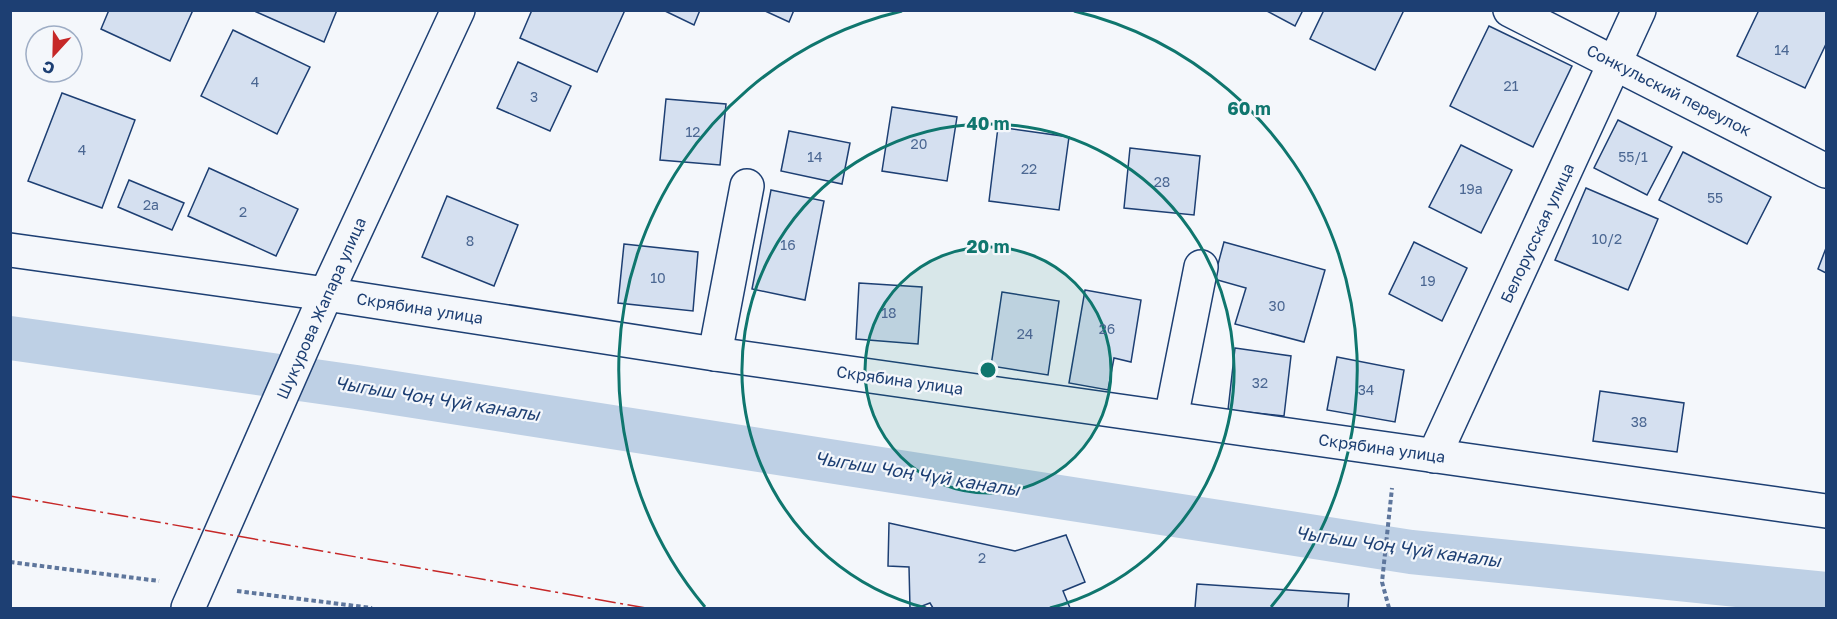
<svg xmlns="http://www.w3.org/2000/svg" width="1837" height="619" font-family="'Golos Text',sans-serif">
<style>
.lines{fill:none;stroke-linecap:round;stroke-linejoin:round}
.canal{stroke:#bed0e5;stroke-width:44}
.building{fill:#d5e0f0;stroke:#1d3f73;stroke-width:1.5}
.minor-casing{stroke:#1d3f73;stroke-width:36}
.path{stroke:#5e769c;stroke-width:4;stroke-dasharray:4.5 3;stroke-linecap:butt}
.minor{stroke:#f4f7fb;stroke-width:33}
.power{stroke:#c62828;stroke-width:1.5;stroke-dasharray:21 4.5 3 4.5;stroke-linecap:butt}
.ring{fill:none;stroke:#0f766e;stroke-width:3}
.labels{text-anchor:middle;stroke-width:4.5;stroke-linejoin:round;paint-order:stroke}
.number-label{font-size:14px;fill:#4b6792}
.street-label{font-size:16px;fill:#1d3f73;stroke:#f4f7fb}
.water-label{font-size:18px;font-style:italic;fill:#1d3f73;stroke:#f4f7fb}
.centre{fill:#0f766e;stroke:#f4f7fb;stroke-width:3}
.ring-label{font-size:18px;text-anchor:middle;font-weight:bold;fill:#0f766e;stroke:#f4f7fb;stroke-width:4.5;stroke-linejoin:round;paint-order:stroke}
</style>
<rect width="100%" height="100%" fill="#f4f7fb"/>
<g class="lines">
<polyline class="canal" points="10,338 356,387 1411,552 1826,594"/>
</g>
<g class="building">
<polygon points="109,10 193,10 170,61 101,29"/>
<polygon points="252,10 337,10 324,42"/>
<polygon points="532,10 625,10 597,72 520,38"/>
<polygon points="663,10 700,10 694,25"/>
<polygon points="763,10 794,10 789,22"/>
<polygon points="1265,10 1303,10 1295,26"/>
<polygon points="1324,10 1404,10 1375,70 1310,39"/>
<polygon points="1759,10 1826,10 1826,44 1805,88 1737,56"/>
<polygon points="1489,26 1572,66 1533,147 1450,106"/>
<polygon points="233,30 310,67 277,134 201,96"/>
<polygon points="518,62 571,86 550,131 497,108"/>
<polygon points="62,93 135,120 102,208 28,181"/>
<polygon points="666,99 726,104 720,165 660,160"/>
<polygon points="892,107 957,117 947,181 882,171"/>
<polygon points="1618,120 1672,147 1647,195 1594,168"/>
<polygon points="998,127 1069,137 1059,210 989,201"/>
<polygon points="789,131 850,143 842,184 781,171"/>
<polygon points="1461,145 1512,170 1481,233 1429,207"/>
<polygon points="1130,148 1200,156 1194,215 1124,208"/>
<polygon points="1683,152 1771,197 1747,244 1659,200"/>
<polygon points="209,168 298,209 276,256 188,216"/>
<polygon points="129,180 184,203 172,230 118,207"/>
<polygon points="1586,188 1658,219 1628,290 1555,260"/>
<polygon points="771,190 824,201 805,300 752,289"/>
<polygon points="447,196 518,225 494,286 422,257"/>
<polygon points="1224,242 1325,270 1304,342 1235,324 1246,288 1214,279"/>
<polygon points="1414,242 1467,268 1442,321 1389,294"/>
<polygon points="624,244 698,252 693,311 618,303"/>
<polygon points="1826,248 1826,273 1818,269"/>
<polygon points="859,283 922,287 918,344 856,339"/>
<polygon points="1085,290 1141,300 1131,362 1114,358 1108,390 1069,383"/>
<polygon points="1002,292 1059,301 1048,375 991,366"/>
<polygon points="1235,348 1291,356 1284,416 1228,410"/>
<polygon points="1337,357 1404,370 1395,422 1327,410"/>
<polygon points="1600,391 1684,403 1677,452 1593,441"/>
<polygon points="889,523 1015,551 1066,535 1085,582 1063,591 1070,608 933,608 930,603 917,608 910,608 909,567 888,566"/>
<polygon points="1197,584 1349,594 1348,608 1195,608"/>
</g>
<g class="lines">
<defs>
<g id="minor">
<polyline points="1510,10 1826,171"/>
<polyline points="10,250 326,294 715,354 1826,511"/>
<polyline points="715,354 747,186"/>
<polyline points="1171,418 1201,267"/>
<polyline points="1434,456 1639,10"/>
<polyline points="188,608 326,294 458,10"/>
</g>
</defs>
<use href="#minor" class="minor-casing"/>
<g class="path">
<polyline points="10,562 159,581"/>
<polyline points="237,591 372,608"/>
<polyline points="1389,608 1382,582 1392,488"/>
</g>
<use href="#minor" class="minor"/>
<polyline class="power" points="10,496 646,608"/>
</g>
<circle cx="988" cy="370" r="123" fill="#0f766e" fill-opacity=".12"/>
<g class="ring">
<circle cx="988" cy="370" r="123"/>
<path d="M926 608A246 246 0 1 1 1050 608"/>
<path d="M705 607A369 369 0 0 1 902 11M1074 11A369 369 0 0 1 1271 607"/>
</g>
<g class="labels">
<g class="number-label">
<text x="1782" y="55">14</text>
<text x="255" y="87">4</text>
<text x="1511" y="91">21</text>
<text x="534" y="102">3</text>
<text x="693" y="137">12</text>
<text x="919" y="149">20</text>
<text x="82" y="155">4</text>
<text x="815" y="162">14</text>
<text x="1633" y="162">55/1</text>
<text x="1029" y="174">22</text>
<text x="1162" y="187">28</text>
<text x="1471" y="194">19а</text>
<text x="1715" y="203">55</text>
<text x="151" y="210">2а</text>
<text x="243" y="217">2</text>
<text x="1607" y="244">10/2</text>
<text x="470" y="246">8</text>
<text x="788" y="250">16</text>
<text x="658" y="283">10</text>
<text x="1428" y="286">19</text>
<text x="1277" y="311">30</text>
<text x="889" y="318">18</text>
<text x="1107" y="334">26</text>
<text x="1025" y="339">24</text>
<text x="1260" y="388">32</text>
<text x="1366" y="395">34</text>
<text x="1639" y="427">38</text>
<text x="982" y="563">2</text>
</g>
<g class="street-label">
<text transform="translate(1669 90) rotate(27)" y="6">Сонкульский переулок</text>
<text transform="translate(1537 233) rotate(-65)" y="6">Белорусская улица</text>
<text transform="translate(321 308) rotate(-66)" y="6">Шукурова Жапара улица</text>
<text transform="translate(420 308) rotate(9)" y="6">Скрябина улица</text>
<text transform="translate(900 380) rotate(8)" y="6">Скрябина улица</text>
<text transform="translate(1382 448) rotate(8)" y="6">Скрябина улица</text>
</g>
<g class="water-label">
<text transform="translate(437 399) rotate(9)" y="6">Чыгыш Чоң Чүй каналы</text>
<text transform="translate(917 474) rotate(9)" y="6">Чыгыш Чоң Чүй каналы</text>
<text transform="translate(1398 547) rotate(8)" y="6">Чыгыш Чоң Чүй каналы</text>
</g>
</g>
<circle cx="988" cy="370" r="9" class="centre"/>
<g class="ring-label">
<text x="1249" y="115">60 m</text>
<text x="988" y="130">40 m</text>
<text x="988" y="253">20 m</text>
</g>
<rect width="1837" height="619" fill="none" stroke="#1d3f73" stroke-width="24"/>
<g transform="translate(54 54) rotate(202)"><circle r="28" fill="#f4f7fb" stroke="#9eadc5" stroke-width="1.5"/>
<path d="M0-4.5L10 22L0 15L-10 22Z" fill="#c62828"/>
<text y="-9" font-size="16" font-weight="bold" text-anchor="middle" fill="#1d3f73">С</text>
</g>
</svg>
